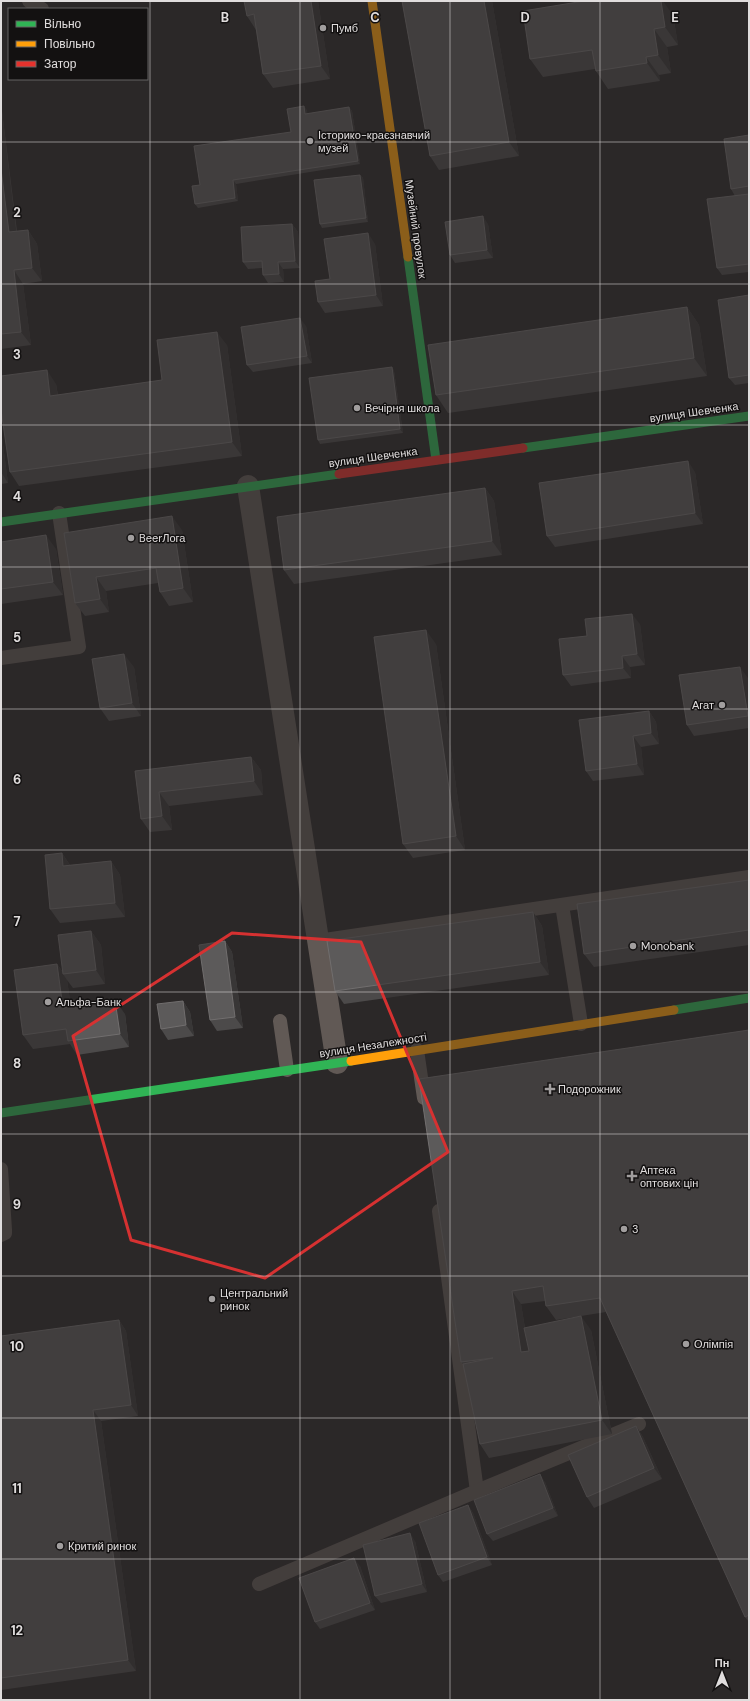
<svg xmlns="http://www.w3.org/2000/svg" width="750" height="1701" font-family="'DM Sans',sans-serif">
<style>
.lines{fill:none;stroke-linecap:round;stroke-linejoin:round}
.lane{stroke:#615955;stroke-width:14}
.street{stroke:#615955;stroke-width:22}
.fast{stroke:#30b455;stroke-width:9}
.slow{stroke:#ff9f0a;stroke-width:9}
.jam{stroke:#e5322d;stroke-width:9}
.wall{fill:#4c4a4a;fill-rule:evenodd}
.shaded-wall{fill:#383636}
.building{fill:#5c5a5a;stroke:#716e6e}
.marked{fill:none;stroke:#d63131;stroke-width:3;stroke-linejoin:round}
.grid{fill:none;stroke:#e0dddd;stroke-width:1;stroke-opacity:0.55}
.poi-dot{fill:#a19e9e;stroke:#131111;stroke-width:1.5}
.labels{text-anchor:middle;stroke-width:3;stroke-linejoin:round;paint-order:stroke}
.poi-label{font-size:11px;fill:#e0dddd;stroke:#131111;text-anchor:start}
.street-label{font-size:11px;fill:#e0dddd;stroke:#131111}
.grid-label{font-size:13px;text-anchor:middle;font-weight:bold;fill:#e0dddd;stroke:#131111;stroke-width:3;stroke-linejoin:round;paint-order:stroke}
</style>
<rect width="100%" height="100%" fill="#2b2828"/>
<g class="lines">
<g class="lane">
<polyline points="29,1 42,9"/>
<polyline points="1,658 79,647 59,513"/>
<polyline points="562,905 581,1024"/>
<polyline points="318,941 749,877"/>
<polyline points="280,1021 287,1070"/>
<polyline points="417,1050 424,1098"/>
<polyline points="1,1169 5,1230 5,1233 1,1235"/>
<polyline points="439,1211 477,1491"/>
<polyline points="259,1584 477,1491 639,1424"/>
</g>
<polyline class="street" points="248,486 337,1063"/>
<g class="fast">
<polyline points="408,257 436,460"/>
<polyline points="523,448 749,416"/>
<polyline points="1,522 339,474"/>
<polyline points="674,1010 749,998"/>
<polyline points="1,1113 351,1061"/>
</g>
<g class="slow">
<polyline points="372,1 408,257"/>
<polyline points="351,1061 674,1010"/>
</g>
<polyline class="jam" points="339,474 523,448"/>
</g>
<g class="wall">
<polygon points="318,1 330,79 273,88 263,74 256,30 247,16"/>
<polygon points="402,1 492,1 519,156 439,170 430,156"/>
<polygon points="673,15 678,45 667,47 671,73 659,75 660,81 608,89 596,71 595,69 543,77 530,59"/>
<polygon points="1,103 17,231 28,230 37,244 42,281 23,284 31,345 1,349"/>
<polygon points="349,107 352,111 360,164 236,184 238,201 198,208 195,204 200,185 291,132 307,110 307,114"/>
<polygon points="749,135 749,272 722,275 717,268 735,196 731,189"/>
<polygon points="360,175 363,178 368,222 322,228 320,224"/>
<polygon points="292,224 298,232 300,268 283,269 284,282 268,283 263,275 262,268 248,269 243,262"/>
<polygon points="488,224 493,258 455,263 450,255"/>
<polygon points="375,244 383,306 325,313 318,302 330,279"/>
<polygon points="749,295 749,383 735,385 729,378"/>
<polygon points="687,307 699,325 707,376 448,413 436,395"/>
<polygon points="306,326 312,363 253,372 247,365"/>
<polygon points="227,345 242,456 19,486 10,472 56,384 58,395 162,380"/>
<polygon points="392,367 394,371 403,433 320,444 318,440"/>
<polygon points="1,430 8,483 1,484"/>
<polygon points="695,472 703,524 555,547 547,536"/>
<polygon points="485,488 494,501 502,555 294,584 284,570"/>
<polygon points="182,530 193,602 169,606 160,592 158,583 106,591 109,612 85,616 75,603 64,533"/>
<polygon points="1,542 56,549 63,595 1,604"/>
<polygon points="640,624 645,665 630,667 631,678 571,686 563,675 587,636"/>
<polygon points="436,644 465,850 413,858 403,844"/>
<polygon points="134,667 141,716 109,721 100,708"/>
<polygon points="748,678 749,684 749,728 694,736 687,725"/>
<polygon points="649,711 656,722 659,744 641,747 644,775 593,781 586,771"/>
<polygon points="251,757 261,770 263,795 169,806 172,830 150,832 141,819 135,771"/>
<polygon points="62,853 70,865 111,861 120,875 125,917 60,923 50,909"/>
<polygon points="749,880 749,945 594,967 584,954"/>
<polygon points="533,912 542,926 549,975 344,1004 335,991"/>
<polygon points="91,931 101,945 105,984 73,988 67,980 71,1007 125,1014 129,1047 77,1055 70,1044 33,1049 23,1035 57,964 63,972"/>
<polygon points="225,941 232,952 243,1028 217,1031 210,1020"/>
<polygon points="183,1001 190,1012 194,1036 168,1040 161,1029"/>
<path d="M749,1030V1622L745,1617L606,1312L556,1320L546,1306L545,1301L521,1304L525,1328L591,1330L612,1434L489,1458L480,1444L464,1365L461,1362L419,1079ZM526,1334L529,1351H528Z"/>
<polygon points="119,1320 126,1331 138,1416 101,1421 136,1671 1,1690 1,1336"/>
<polygon points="636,1426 643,1437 662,1479 594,1508 587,1497"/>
<polygon points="545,1482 558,1516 493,1541 487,1534"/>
<polygon points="468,1505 473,1513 492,1565 443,1582 438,1575"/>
<polygon points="415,1541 427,1592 381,1603 375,1596"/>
<polygon points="360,1566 375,1610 320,1629 315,1622"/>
</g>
<g class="shaded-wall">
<polygon points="311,1 318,1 330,79 321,66"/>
<polygon points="484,1 492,1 519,156 509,142"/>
<polygon points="661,1 663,1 673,15 678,45 665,27"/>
<polygon points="654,29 667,47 671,73 658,55"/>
<polygon points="646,57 659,75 660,81 647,63"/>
<polygon points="1,103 18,246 9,232 1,169"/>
<polygon points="304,106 307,110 308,118 305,114"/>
<polygon points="349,107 352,111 360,164 358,161"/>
<polygon points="360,175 363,178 368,222 366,218"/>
<polygon points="233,180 236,184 238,201 235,198"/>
<polygon points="483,216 488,224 493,258 487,250"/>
<polygon points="292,224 298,232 300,268 295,261"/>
<polygon points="28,230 37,244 42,281 32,268"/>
<polygon points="368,233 375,244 383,306 376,295"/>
<polygon points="278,262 283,269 284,282 279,274"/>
<polygon points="14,270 23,284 31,345 21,332"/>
<polygon points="687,307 699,325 707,376 694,358"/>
<polygon points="300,318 306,326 312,363 307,356"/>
<polygon points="217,332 227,345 242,456 232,442"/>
<polygon points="392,367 394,371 403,433 400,429"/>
<polygon points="47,370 56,384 60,410 50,396"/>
<polygon points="1,430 8,483 1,472"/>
<polygon points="688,461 695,472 703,524 695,513"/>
<polygon points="485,488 494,501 502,555 492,541"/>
<polygon points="172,516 182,530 193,602 183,588"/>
<polygon points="46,535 56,549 63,595 53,582"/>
<polygon points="96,577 106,591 109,612 100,599"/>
<polygon points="632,614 640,624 645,665 637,654"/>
<polygon points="426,630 436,644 465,850 456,836"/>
<polygon points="124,654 134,667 141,716 132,703"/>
<polygon points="622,656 630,667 631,678 623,668"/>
<polygon points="740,667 748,678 749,684 749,718 748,716"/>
<polygon points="649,711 656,722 659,744 651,733"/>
<polygon points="633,736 641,747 644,775 637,764"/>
<polygon points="251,757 261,770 263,795 254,781"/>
<polygon points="159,792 169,806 172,830 162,816"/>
<polygon points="62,853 71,867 63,866"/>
<polygon points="111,861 120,875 125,917 115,903"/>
<polygon points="533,912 542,926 549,975 540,962"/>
<polygon points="91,931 101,945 105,984 96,970"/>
<polygon points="225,941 232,952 243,1028 235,1017"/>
<polygon points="57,964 64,974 63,974 67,980 73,1021 63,1008"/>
<polygon points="115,1000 125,1014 129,1047 120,1034"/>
<polygon points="183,1001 190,1012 194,1036 186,1025"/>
<polygon points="512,1291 521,1304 531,1366 521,1352"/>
<polygon points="581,1316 591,1330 612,1434 602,1420"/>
<polygon points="119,1320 126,1331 138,1416 131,1405"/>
<polygon points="93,1410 101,1421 136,1671 128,1660"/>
<polygon points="636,1426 643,1437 662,1479 654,1468"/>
<polygon points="540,1474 545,1482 558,1516 553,1508"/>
<polygon points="468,1505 473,1513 492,1565 487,1557"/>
<polygon points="410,1533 415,1541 427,1592 422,1584"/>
<polygon points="354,1558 360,1566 375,1610 370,1603"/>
</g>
<g class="building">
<polygon points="244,1 311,1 321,66 263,74 254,14 247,16"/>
<polygon points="402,1 484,1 509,142 430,156"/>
<polygon points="584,1 661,1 665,27 654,29 658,55 646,57 647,63 596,71 592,50 530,59 523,11"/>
<polygon points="304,106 305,114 349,107 358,161 233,180 235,198 195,204 192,186 200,185 194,146 291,132 287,109"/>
<polygon points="749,135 749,186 731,189 724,139"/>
<polygon points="1,169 9,232 28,230 32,268 14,270 21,332 1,334"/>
<polygon points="360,175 366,218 320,224 314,180"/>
<polygon points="749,194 749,264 717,268 707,199"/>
<polygon points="483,216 487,250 450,255 445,222"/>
<polygon points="292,224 295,261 278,262 279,274 263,275 262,261 243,262 241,227"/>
<polygon points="368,233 376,295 318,302 315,281 330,279 324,239"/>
<polygon points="749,295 749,375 729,378 718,300"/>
<polygon points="687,307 694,358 436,395 428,345"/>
<polygon points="300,318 307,356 247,365 241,327"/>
<polygon points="217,332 232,442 10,472 1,410 1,376 47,370 50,396 162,380 157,340"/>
<polygon points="392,367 400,429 318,440 309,378"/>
<polygon points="688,461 695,513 547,536 539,483"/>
<polygon points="485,488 492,541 284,570 277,517"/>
<polygon points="172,516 183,588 160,592 156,568 96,577 100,599 75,603 64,533"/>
<polygon points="46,535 53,582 1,589 1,542"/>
<polygon points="632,614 637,654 622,656 623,668 563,675 559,639 587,636 585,619"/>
<polygon points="426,630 456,836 403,844 374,637"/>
<polygon points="124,654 132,703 100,708 92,659"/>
<polygon points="740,667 748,716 687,725 679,675"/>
<polygon points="649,711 651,733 633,736 637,764 586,771 579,720"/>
<polygon points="251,757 254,781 159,792 162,816 141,819 135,771"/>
<polygon points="62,853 63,866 111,861 115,903 50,909 45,855"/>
<polygon points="749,880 749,930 584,954 577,904"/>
<polygon points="533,912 540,962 335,991 327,941"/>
<polygon points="91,931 96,970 63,974 58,935"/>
<polygon points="225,941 235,1017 210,1020 199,945"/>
<polygon points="57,964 63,1008 115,1000 120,1034 68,1041 66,1029 23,1035 14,970"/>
<polygon points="183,1001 186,1025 161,1029 157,1004"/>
<polygon points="749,1030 749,1615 745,1617 600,1298 546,1306 543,1286 512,1291 521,1352 529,1351 524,1328 581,1316 602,1420 480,1444 463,1364 493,1358 461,1362 419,1079"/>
<polygon points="119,1320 131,1405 93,1410 128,1660 1,1678 1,1336"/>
<polygon points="636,1426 654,1468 587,1497 568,1455"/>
<polygon points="540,1474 553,1508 487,1534 474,1500"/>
<polygon points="468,1505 487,1557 438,1575 419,1523"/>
<polygon points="410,1533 422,1584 375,1596 363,1545"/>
<polygon points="354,1558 370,1603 315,1622 299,1578"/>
</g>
<path d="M0 0H750V1701H0ZM232,933L361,942L448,1152L265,1278L131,1240L73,1036Z" fill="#2b2828" fill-opacity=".55" fill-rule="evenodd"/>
<path class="marked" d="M232,933L361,942L448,1152L265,1278L131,1240L73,1036Z"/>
<path class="grid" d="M150,1V1700M300,1V1700M450,1V1700M600,1V1700M1,142H749M1,284H749M1,425H749M1,567H749M1,709H749M1,850H749M1,992H749M1,1134H749M1,1276H749M1,1418H749M1,1559H749"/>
<g class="poi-dot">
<circle cx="323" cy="28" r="4"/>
<circle cx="310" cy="141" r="4"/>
<circle cx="357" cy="408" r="4"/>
<circle cx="131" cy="538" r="4"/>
<circle cx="722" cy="705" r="4"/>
<circle cx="633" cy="946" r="4"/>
<circle cx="48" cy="1002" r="4"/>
<path d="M548 1083h4v4h4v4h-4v4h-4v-4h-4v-4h4z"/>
<path d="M630 1170h4v4h4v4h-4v4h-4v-4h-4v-4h4z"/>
<circle cx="624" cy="1229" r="4"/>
<circle cx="212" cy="1299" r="4"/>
<circle cx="686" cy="1344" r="4"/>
<circle cx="60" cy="1546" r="4"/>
</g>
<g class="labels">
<g class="poi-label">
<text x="331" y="32">Пумб</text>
<text x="318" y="139">Історико-краєзнавчий<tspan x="318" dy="13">музей</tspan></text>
<text x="365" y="412">Вечірня школа</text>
<text x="139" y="542">BeerЛога</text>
<text x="714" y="709" text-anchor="end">Агат</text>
<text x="641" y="950">Monobank</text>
<text x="56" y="1006">Альфа-Банк</text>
<text x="558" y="1093">Подорожник</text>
<text x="640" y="1174">Аптека<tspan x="640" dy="13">оптових цін</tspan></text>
<text x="632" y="1233">3</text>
<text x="220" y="1297">Центральний<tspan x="220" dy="13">ринок</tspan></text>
<text x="694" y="1348">Олімпія</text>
<text x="68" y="1550">Критий ринок</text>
</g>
<g class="street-label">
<text transform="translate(416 229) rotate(82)" y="4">Музейний провулок</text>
<text transform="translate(694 412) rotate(-8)" y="4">вулиця Шевченка</text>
<text transform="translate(373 457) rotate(-8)" y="4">вулиця Шевченка</text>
<text transform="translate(373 1045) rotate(-9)" y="4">вулиця Незалежності</text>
</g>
</g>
<g class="grid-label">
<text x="225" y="22">B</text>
<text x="375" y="22">C</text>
<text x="525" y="22">D</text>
<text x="675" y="22">E</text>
<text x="17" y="217">2</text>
<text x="17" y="359">3</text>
<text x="17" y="501">4</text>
<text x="17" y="642">5</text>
<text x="17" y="784">6</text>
<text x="17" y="926">7</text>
<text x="17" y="1068">8</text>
<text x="17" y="1209">9</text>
<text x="17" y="1351">10</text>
<text x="17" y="1493">11</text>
<text x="17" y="1635">12</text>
</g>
<rect width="750" height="1701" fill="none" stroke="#e0dddd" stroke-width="4"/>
<rect x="8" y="8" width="140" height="72" fill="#131111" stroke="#656363"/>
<rect x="16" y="21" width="20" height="6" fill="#30b455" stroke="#656363"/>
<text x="44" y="28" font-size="12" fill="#e0dddd">Вільно</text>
<rect x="16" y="41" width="20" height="6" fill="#ff9f0a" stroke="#656363"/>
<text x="44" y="48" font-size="12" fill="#e0dddd">Повільно</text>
<rect x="16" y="61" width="20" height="6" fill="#e5322d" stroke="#656363"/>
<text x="44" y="68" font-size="12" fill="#e0dddd">Затор</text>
<g transform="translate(722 1673)" stroke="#131111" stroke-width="3" paint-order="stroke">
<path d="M0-3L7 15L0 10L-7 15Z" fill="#e0dddd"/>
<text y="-6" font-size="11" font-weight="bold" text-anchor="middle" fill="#e0dddd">Пн</text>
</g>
</svg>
